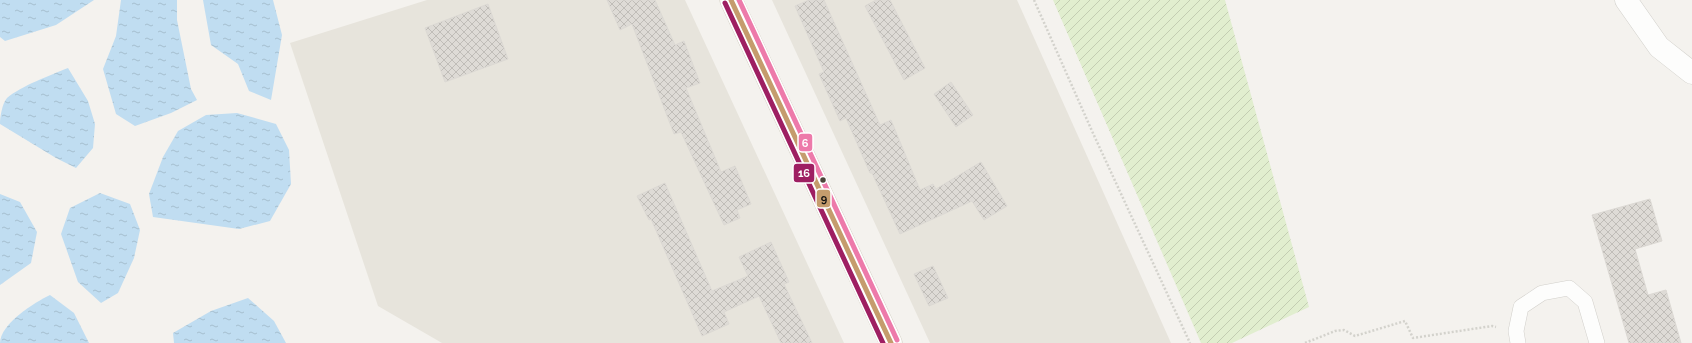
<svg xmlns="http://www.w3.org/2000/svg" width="1692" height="343" font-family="Raleway,sans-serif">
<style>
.residential{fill:#e7e4dc}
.garden{fill:url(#garden-furrows)}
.water{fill:url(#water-ripples)}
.building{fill:url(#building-cross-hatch);stroke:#dcd9d4}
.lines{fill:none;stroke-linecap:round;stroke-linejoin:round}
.service-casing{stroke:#d2d0cb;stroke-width:16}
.minor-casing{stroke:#d2d0cb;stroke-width:23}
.secondary-casing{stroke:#d3cfc5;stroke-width:23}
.path{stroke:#d3d2cc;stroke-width:2.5;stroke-dasharray:2 2;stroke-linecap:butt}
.service{stroke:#fdfdfc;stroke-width:15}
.minor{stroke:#fdfdfc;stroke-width:22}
.secondary{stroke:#f7f6f1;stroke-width:22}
.bus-1-casing{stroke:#fff;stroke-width:8}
.bus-2-casing{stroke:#fff;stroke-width:8}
.bus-3-casing{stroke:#fff;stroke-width:8}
.bus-1{stroke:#c59c6d;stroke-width:5}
.bus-2{stroke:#9e1f62;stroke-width:5}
.bus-3{stroke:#ed7aaa;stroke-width:5}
.bus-dot{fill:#4b4439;stroke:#fff;stroke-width:1.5}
.line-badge{stroke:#fff;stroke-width:1.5}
.badge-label{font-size:11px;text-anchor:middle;font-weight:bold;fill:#fff}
.pale-badge-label{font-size:11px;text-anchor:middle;font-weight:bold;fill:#111}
</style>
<defs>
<pattern id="garden-furrows" width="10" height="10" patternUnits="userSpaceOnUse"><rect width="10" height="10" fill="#e1eecf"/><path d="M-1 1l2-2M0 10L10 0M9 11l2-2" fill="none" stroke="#c3cdb2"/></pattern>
<pattern id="water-ripples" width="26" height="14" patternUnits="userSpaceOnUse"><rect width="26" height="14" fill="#c0ddf1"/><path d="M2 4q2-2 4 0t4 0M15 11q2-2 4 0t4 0" fill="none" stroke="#a6bfcf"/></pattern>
<pattern id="building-cross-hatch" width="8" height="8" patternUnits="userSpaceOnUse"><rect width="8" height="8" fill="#dedbd6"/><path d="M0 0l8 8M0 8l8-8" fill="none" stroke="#c0bdb8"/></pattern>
</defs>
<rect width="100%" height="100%" fill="#f4f2ee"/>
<g class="residential">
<polygon points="427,0 685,0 844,343 442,343 378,306 290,43"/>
<polygon points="772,0 1017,0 1171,343 930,343"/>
</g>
<polygon class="garden" points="1053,0 1225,0 1309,307 1232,343 1201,343"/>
<g class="water">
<polygon points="0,0 94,0 56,25 5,41 0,37"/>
<polygon points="121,0 177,0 177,20 191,89 197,100 171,113 135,126 116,114 103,69 116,36"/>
<polygon points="203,0 273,0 282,35 271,100 249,91 238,64 211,45"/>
<path d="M68,68L88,101L95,124L93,148L76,168L56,158L0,124C0,117 2,104 7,98C21,86 51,75 68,68Z"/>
<polygon points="237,113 276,124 289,150 291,184 270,221 239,229 153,217 149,194 163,157 178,131 206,115"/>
<polygon points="100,193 130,204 140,230 134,258 118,293 101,303 78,282 61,234 70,208"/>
<polygon points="0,194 20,202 37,232 31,263 0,285"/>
<path d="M50,295L74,313L89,343H0C0,324 35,302 50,295Z"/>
<polygon points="248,298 274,321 286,343 174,343 173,333 211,311"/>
</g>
<g class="building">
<polygon points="607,0 655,0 675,45 684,41 700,83 686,88 721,172 735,166 751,204 737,210 740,218 724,225 681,132 674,134 632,24 620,30"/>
<polygon points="809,0 824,0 880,125 891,120 920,190 933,184 936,189 981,162 1007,206 984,220 972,201 900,234 872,173 870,173 846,118 840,121 819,74 824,72 795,6"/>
<polygon points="876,0 890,0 925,68 904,80 865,6"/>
<polygon points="488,4 508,59 445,82 425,28"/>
<polygon points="951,82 973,115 956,127 934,94"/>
<polygon points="665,183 712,291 748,276 739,257 771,242 789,282 784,284 812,343 781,343 759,296 724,312 729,324 702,336 651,219 649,220 637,196"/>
<polygon points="1650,199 1662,241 1635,249 1648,295 1666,290 1681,343 1629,343 1592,215"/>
<polygon points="933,266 948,298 929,306 914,274"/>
</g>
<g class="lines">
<defs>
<polyline id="service" points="1518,343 1516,331 1521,307 1542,293 1569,288 1585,302 1597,343"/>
<polyline id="minor" points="1626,0 1659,47 1692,73"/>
<polyline id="secondary" points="731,0 891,343"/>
</defs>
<use href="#service" class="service-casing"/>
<use href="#minor" class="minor-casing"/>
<use href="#secondary" class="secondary-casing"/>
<g class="path">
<polyline points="1034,0 1092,131 1190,343"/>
<polyline points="1305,343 1335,331 1344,330 1355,336 1405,321 1413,338 1492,326 1496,327"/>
</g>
<use href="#service" class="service"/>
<use href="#minor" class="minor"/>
<use href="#secondary" class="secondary"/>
<defs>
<polyline id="bus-1" points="731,0 891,343"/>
<polyline id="bus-2" points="725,3 883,343"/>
<polyline id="bus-3" points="739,0 897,340"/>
</defs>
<use href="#bus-1" class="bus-1-casing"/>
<use href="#bus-2" class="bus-2-casing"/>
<use href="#bus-3" class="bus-3-casing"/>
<use href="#bus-1" class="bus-1"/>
<use href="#bus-2" class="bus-2"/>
<use href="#bus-3" class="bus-3"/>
</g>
<circle class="bus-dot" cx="823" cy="180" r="3.5"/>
<g class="line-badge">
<rect x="798" y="133" width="15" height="19" rx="4" fill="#ed7aaa"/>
<rect x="793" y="163" width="22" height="20" rx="4" fill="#9e1f62"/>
<rect x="816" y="189" width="15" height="19" rx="4" fill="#c59c6d"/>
</g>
<g class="badge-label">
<text x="805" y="147">6</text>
<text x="804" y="177">16</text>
</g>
<g class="pale-badge-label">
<text x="824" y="203">9</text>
</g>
</svg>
